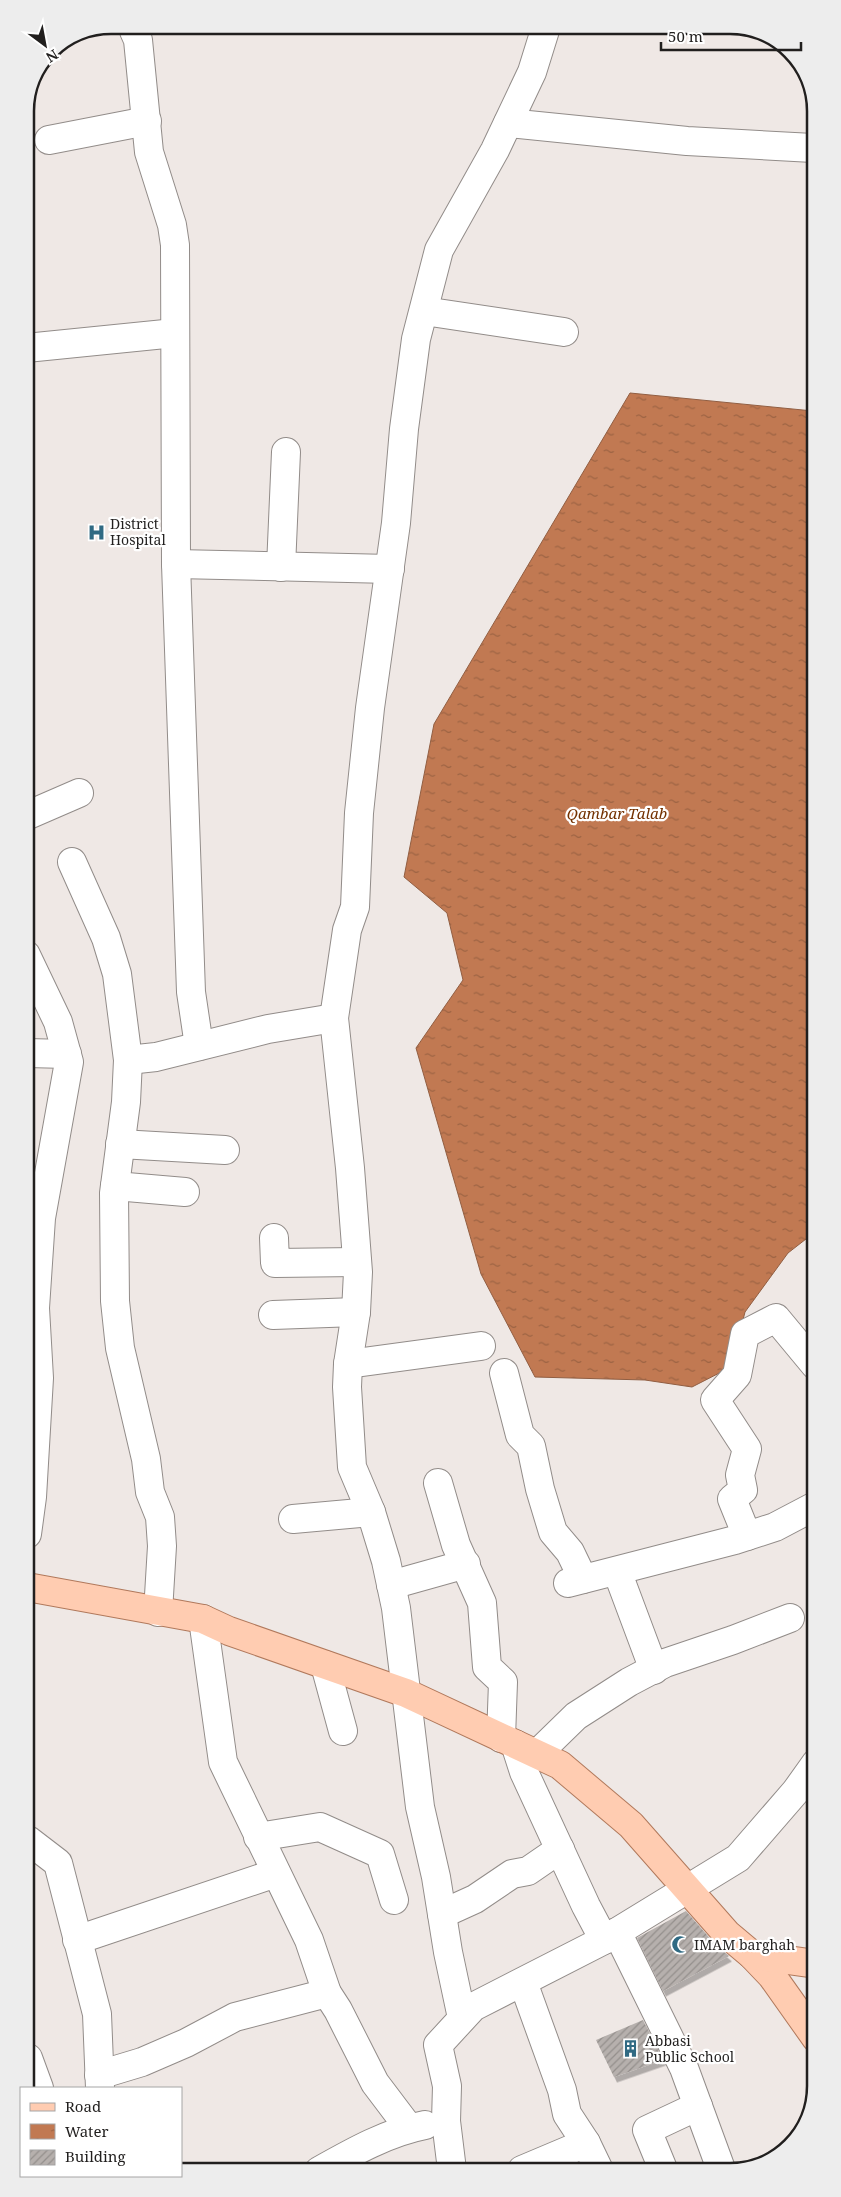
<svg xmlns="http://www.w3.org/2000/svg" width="841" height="2197" font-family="'Noto Serif',serif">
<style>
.water{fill:url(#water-ripples);stroke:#915e42}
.building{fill:url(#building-hatch);filter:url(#shadow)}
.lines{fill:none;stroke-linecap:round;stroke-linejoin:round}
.minor-casing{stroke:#928c89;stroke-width:30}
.major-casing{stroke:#b1795c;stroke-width:30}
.minor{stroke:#fff;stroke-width:28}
.major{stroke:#ffccb1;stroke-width:28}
.labels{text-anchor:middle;stroke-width:4.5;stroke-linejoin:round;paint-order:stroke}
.poi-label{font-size:14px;fill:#211f1e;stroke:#fff;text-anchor:start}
.water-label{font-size:15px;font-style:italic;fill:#733100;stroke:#fff}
.rim{fill:none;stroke:#211f1e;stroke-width:2.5}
</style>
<defs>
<pattern id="water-ripples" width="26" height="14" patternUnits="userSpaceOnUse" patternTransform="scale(1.25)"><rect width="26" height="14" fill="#c17952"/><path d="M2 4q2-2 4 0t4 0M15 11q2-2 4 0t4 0" fill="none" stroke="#9c6343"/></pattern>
<pattern id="building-hatch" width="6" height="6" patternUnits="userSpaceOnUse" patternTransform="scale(1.25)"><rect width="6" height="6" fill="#b6b0ad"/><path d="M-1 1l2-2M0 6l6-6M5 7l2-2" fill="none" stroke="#948f8c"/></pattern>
<filter id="shadow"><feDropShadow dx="3" dy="5.5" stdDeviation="0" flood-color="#0004"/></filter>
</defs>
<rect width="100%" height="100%" fill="#efe8e5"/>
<polygon class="water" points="630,393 813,411 815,1232 788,1253 745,1312 731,1367 692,1387 645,1380 535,1377 481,1274 416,1048 463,980 447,913 404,877 434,724"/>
<g class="building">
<polygon points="686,1911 715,1944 729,1956 663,1991 637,1938"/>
<polygon points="643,2020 663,2060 614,2077 596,2040"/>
</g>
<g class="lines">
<defs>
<g id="minor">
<polyline points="134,31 138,40 149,152 172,225 175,245 176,564 191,992 199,1046"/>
<polyline points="508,123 687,141 813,148"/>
<polyline points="49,140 147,121"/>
<polyline points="424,311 564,332"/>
<polyline points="26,348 175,333"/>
<polyline points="176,564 390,569"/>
<polyline points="281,567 286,452"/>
<polyline points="26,816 79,793"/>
<polyline points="72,862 106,938 117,974 128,1060 126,1102 114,1193 115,1301 120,1348 146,1459 150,1492 160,1517 162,1546 158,1612"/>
<polyline points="26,955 58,1022 69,1062 41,1218 35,1308 39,1378 32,1497 27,1534"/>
<polyline points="27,1053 67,1054"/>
<polyline points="128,1060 156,1057 268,1029 334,1018"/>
<polyline points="120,1144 225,1150"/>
<polyline points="115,1186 185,1192"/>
<polyline points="274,1238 275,1263 357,1262"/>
<polyline points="273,1315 356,1312"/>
<polyline points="348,1364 481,1346"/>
<polyline points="504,1373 520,1435 531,1446 540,1489 553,1532 570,1552 583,1579"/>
<polyline points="438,1483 456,1545 482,1603 487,1667 503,1682 501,1738"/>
<polyline points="293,1519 371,1512"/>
<polyline points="747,1536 732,1499 743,1490 740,1475 747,1449 715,1400 737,1375 745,1334 776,1318 815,1365"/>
<polyline points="617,1571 654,1670"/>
<polyline points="568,1583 735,1540 775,1527 815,1506"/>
<polyline points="391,1585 466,1564"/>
<polyline points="203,1619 223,1762 309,1940 327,1993 338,2010 375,2083 409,2128"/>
<polyline points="325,1665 343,1731"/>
<polyline points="515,1744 524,1772 586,1906 604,1940"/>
<polyline points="537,1754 576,1716 629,1682 665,1663 733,1640 790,1618"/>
<polyline points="258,1837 320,1827 380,1854 394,1900"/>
<polyline points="28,1840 58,1863 97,2014 100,2088"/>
<polyline points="442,1914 475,1899 512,1874 528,1871 560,1849"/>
<polyline points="617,1932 684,2068 721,2169"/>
<polyline points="77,1940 276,1873"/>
<polyline points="523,1982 562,2090 567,2114 586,2143 599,2170"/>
<polyline points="462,2018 448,1952 436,1877 420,1807 396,1608 386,1561 371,1512 352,1467 347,1387 348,1364 356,1312 358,1272 350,1168 334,1018 347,930 355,907 359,813 370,708 396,523 404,429 416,339 439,250 495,150 532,72 546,27"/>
<polyline points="28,2058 39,2088"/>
<polyline points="99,2075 142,2062 186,2043 235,2017 327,1993"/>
<polyline points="663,2169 647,2130 698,2106"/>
<polyline points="452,2170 446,2121 447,2086 438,2045 473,2007 604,1940 738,1858 796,1791 816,1763"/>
<polyline points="522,2170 586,2143"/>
<path d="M319,2171C351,2153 388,2132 425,2125"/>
</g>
<g id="major">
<polyline points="27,1587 203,1619 229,1631 406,1693 560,1765 631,1825 727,1934 752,1955 772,1976 816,2038"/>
<polyline points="752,1955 816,1964"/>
</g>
</defs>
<use href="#minor" class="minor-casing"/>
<use href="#major" class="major-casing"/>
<use href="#minor" class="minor"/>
<use href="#major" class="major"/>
</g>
<defs>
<symbol id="hospital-bare" viewBox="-9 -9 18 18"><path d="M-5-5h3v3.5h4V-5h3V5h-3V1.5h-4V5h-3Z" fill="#306a83" stroke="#fff" stroke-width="2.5" paint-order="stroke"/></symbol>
<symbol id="mosque-bare" viewBox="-9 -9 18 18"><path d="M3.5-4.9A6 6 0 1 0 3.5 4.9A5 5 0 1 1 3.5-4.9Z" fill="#306a83" stroke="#fff" stroke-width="2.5" paint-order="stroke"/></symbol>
<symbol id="building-bare" viewBox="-9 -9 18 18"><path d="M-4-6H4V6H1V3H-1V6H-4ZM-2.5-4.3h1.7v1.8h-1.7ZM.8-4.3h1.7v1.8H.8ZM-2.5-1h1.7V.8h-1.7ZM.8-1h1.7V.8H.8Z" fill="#306a83" stroke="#fff" stroke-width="2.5" paint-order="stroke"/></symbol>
</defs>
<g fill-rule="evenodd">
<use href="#hospital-bare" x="84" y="520" width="25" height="25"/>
<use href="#mosque-bare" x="668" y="1932" width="25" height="25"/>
<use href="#building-bare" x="618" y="2036" width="25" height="25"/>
</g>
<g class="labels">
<g class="poi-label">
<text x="110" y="529">District<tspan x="110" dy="16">Hospital</tspan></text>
<text x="694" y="1950">IMAM barghah</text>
<text x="645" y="2046">Abbasi<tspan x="645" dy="16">Public School</tspan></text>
</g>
<g class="water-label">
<text x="617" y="819">Qambar Talab</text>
</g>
</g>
<path d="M0 0H841V2197H0ZM111 34H730A77 77 0 0 1 807 111V2086A77 77 0 0 1 730 2163H111A77 77 0 0 1 34 2086V111A77 77 0 0 1 111 34Z" fill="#ededed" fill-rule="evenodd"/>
<path class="rim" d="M111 34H730A77 77 0 0 1 807 111V2086A77 77 0 0 1 730 2163H111A77 77 0 0 1 34 2086V111A77 77 0 0 1 111 34Z"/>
<rect x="20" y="2087" width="162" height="90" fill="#ffffff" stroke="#a6a5a5"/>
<rect x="30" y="2103" width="25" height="8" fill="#ffccb1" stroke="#a6a5a5"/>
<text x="65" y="2112" font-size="15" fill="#211f1e">Road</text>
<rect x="30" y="2124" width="25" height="15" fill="url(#water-ripples)" stroke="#a6a5a5"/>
<text x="65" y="2137" font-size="15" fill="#211f1e">Water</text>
<rect x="30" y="2150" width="25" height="15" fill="url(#building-hatch)" stroke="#a6a5a5"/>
<text x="65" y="2162" font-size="15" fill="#211f1e">Building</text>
<g transform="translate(45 45) rotate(148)" stroke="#ffffff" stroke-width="4" paint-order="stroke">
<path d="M0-4L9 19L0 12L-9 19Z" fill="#211f1e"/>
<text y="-8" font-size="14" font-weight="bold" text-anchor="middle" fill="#211f1e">N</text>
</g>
<path d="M661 42v8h140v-8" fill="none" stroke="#211f1e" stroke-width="2.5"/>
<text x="668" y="42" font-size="15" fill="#211f1e" stroke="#ffffff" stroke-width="4" paint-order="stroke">50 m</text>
</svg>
